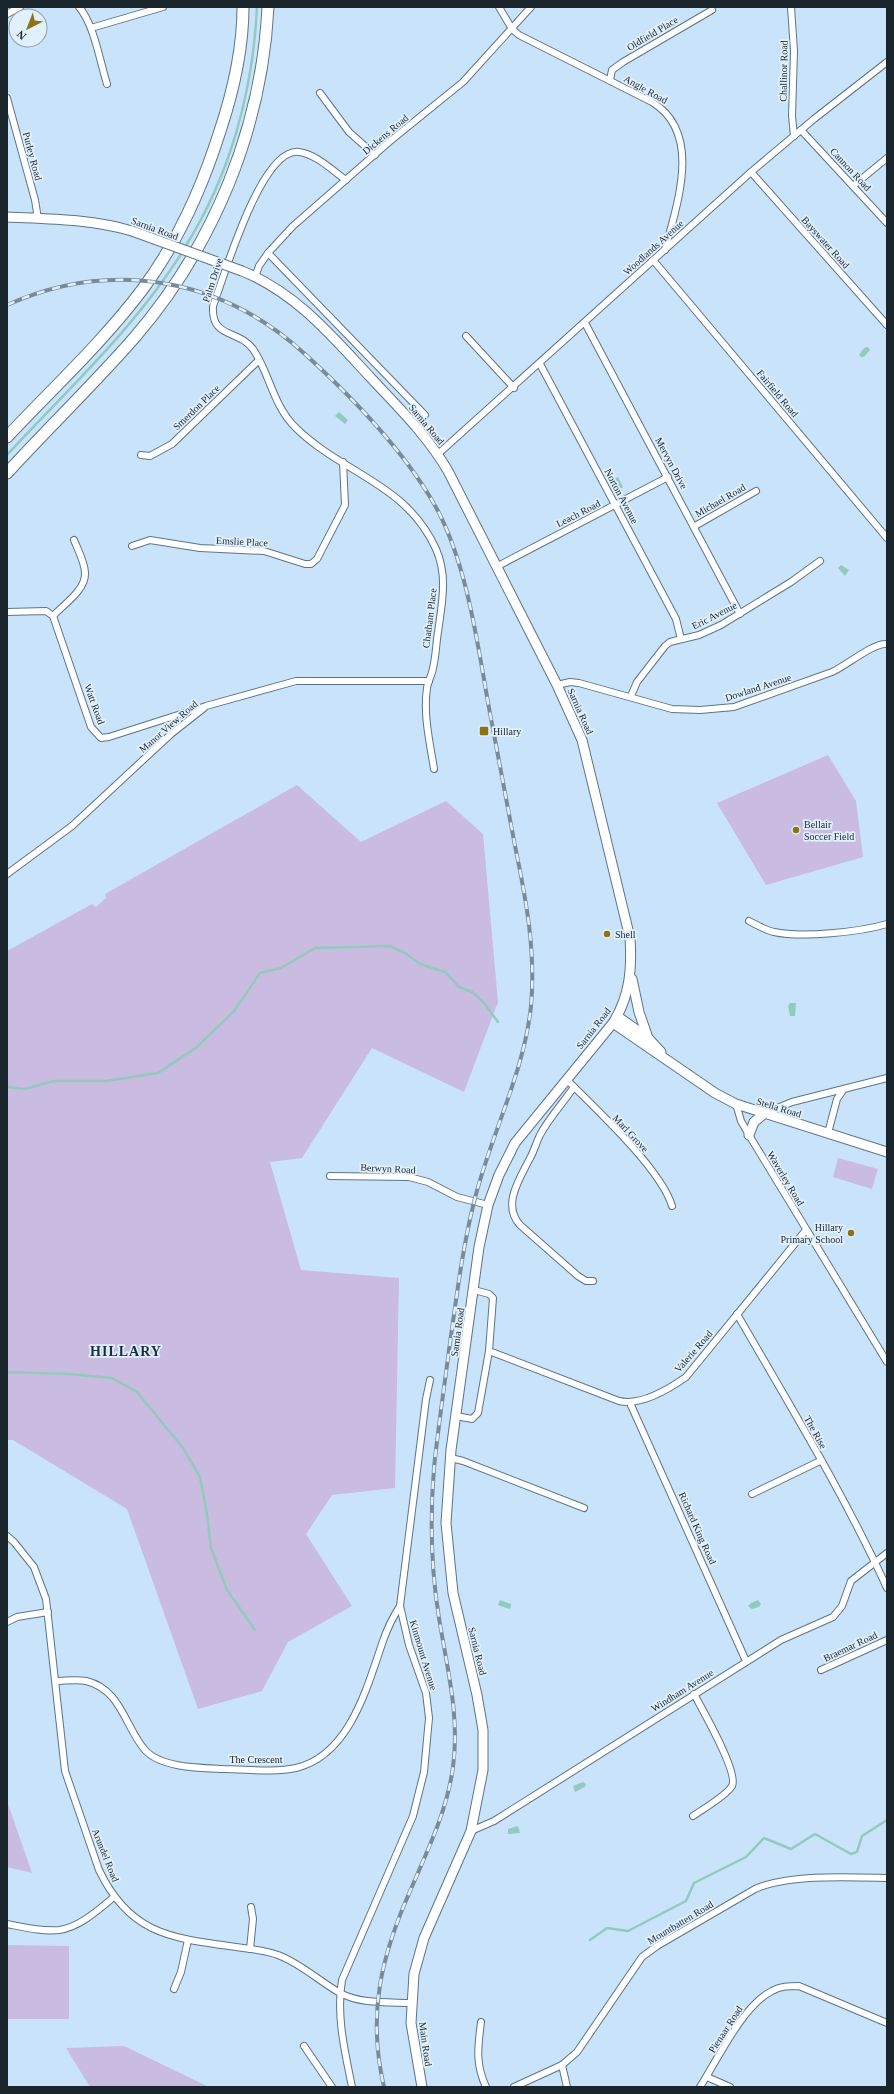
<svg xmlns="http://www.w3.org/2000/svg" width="894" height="2094" font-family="'Times New Roman',serif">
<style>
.green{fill:#cabbe1}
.water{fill:#93cabf}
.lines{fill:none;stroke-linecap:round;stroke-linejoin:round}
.stream{stroke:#93cabf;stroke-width:2.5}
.street-casing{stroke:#5c7487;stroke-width:8}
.secondary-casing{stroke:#5c7487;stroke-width:11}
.highway-casing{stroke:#5c7487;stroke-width:13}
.street{stroke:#fff;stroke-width:6}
.secondary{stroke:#fff;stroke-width:9}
.highway{stroke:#fff;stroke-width:11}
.rail-casing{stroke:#788b9a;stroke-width:4}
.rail{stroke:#e0f0fd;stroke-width:2.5;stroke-dasharray:8;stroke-linecap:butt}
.secondary-bridge-casing{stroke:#5c7487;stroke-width:11;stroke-linecap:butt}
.secondary-bridge{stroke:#fff;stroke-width:9}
.poi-dot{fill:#8e7216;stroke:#e0f0fd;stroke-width:1.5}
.labels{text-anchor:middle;stroke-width:3.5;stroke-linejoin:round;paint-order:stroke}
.street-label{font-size:10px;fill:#1a242b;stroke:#e0f0fd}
.poi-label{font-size:10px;fill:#1a242b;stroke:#e0f0fd;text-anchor:start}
.district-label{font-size:14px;font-weight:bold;letter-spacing:1px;fill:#172d3d;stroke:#e0f0fd}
</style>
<rect width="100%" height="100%" fill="#c9e4fa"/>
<g class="green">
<polygon points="828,755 856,801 863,857 766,885 717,803"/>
<polygon points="297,785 361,842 446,801 483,834 498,1002 464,1092 372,1048 302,1158 270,1162 301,1270 399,1278 395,1488 332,1495 306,1534 352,1606 288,1642 262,1691 198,1709 127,1509 13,1440 7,1440 7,951 92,904 96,907 106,898 105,894"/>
<polygon points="838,1158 878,1169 872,1189 833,1177"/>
<polygon points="7,1801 32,1873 7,1867"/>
<polygon points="7,1945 69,1946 69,2019 7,2019"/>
<polygon points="124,2046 209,2087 90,2087 66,2048"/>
</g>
<g class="water">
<polygon points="868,347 870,350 864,357 861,357 859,355 864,348"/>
<polygon points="339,412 348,420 345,424 335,416"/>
<polygon points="618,477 623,487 618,490 612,480"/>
<polygon points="841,565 849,570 845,576 838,568"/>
<polygon points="790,1003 796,1003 795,1016 790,1016 788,1006"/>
<polygon points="500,1600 511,1604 511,1607 509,1609 498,1605"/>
<polygon points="758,1600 761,1604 759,1607 752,1609 748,1606 751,1603"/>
<polygon points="583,1782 586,1784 585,1787 575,1792 573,1786"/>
<polygon points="518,1826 520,1833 508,1834 508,1829"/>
</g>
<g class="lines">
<g class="stream">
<path d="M185,247C230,176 253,91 257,7"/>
<path d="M7,455C68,389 135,328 183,251"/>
<polyline points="7,1087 25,1089 54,1081 106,1081 158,1073 197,1047 234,1011 260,973 281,968 315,948 390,946 405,953 420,964 445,972 459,987 472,992 484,1003 498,1022"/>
<polyline points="7,1372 69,1374 112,1378 137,1392 183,1448 200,1477 207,1514 211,1548 227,1590 255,1630"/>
<polyline points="590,1940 607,1928 628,1931 686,1901 694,1883 746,1857 764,1838 791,1849 815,1834 851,1854 857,1852 862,1836 887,1820"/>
</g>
<defs>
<g id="street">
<path d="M79,7C94,24 100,62 107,84"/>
<path d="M499,7L512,29L519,35L652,102C703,133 677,204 665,250"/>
<polyline points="791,7 794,51 792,116 794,136"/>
<polyline points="7,14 20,7"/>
<polyline points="91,28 163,7"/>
<polyline points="610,80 612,70 623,62 712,10"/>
<polyline points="320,93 349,132 375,155"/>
<polyline points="7,98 35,200 38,219"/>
<polyline points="801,130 887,223"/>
<polyline points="751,172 887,325"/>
<path d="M346,180C333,171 316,154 299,152C261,147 224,277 213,306C211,339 238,329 253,349C270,374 273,406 296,428C343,474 406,483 436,549C448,576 442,603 438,632C436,644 436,656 433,668C432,675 428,681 427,688C423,715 430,743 434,769"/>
<polyline points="853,186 887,158"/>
<polyline points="268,253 425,415"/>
<polyline points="653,260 887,538"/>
<polyline points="255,277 259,266 268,253 293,226 389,142 463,82 531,7"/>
<polyline points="585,323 740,614"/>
<polyline points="466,336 514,388"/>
<polyline points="540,364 676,619 681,639"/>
<polyline points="438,454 751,172 814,119 887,62"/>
<polyline points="141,455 150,456 172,444 259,360"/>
<polyline points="695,526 756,491"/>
<polyline points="132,546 150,540 200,548 264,551 305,564 311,564 317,559 345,505 343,462"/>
<polyline points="496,567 668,477"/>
<polyline points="7,612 46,611 53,616 91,727 101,738 109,737 206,706 296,681 429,681"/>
<path d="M53,616C63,605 86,590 85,573C85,563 78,550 74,540"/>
<path d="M557,685L570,682L579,683L672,709L700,710L734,707L832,672C846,666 874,642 887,644"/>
<polyline points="631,696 637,682 665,646 670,642 699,635 721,625 791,582 820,561"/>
<polyline points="7,874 72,826 171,734 204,708"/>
<path d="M749,921C757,925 765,930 774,932C802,938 860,932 887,924"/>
<path d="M566,1079C595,1108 661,1169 672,1206"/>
<path d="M574,1087C563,1103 549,1118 540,1135C536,1143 534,1152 529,1160C519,1180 502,1205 520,1225L578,1276L586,1281H593"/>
<polyline points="736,1104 741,1121 749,1135 887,1362"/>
<polyline points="765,1113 792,1102 887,1078"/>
<polyline points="828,1133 837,1099 844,1089"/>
<polyline points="330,1176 409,1177 428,1182 457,1197 488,1205"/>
<path d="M737,1314C789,1404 844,1494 887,1588"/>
<path d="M489,1351L619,1401C641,1406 669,1389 686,1377L806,1230"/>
<polyline points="630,1403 746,1661"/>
<polyline points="456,1416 472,1419 478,1413 489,1351 493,1298 489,1294 474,1290"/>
<polyline points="451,1458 463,1461 584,1508"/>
<polyline points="752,1494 820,1461"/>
<path d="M7,1536L14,1542L34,1567L46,1599L65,1771L99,1870C130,1935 172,1938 236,1947C250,1949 265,1950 278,1955C300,1963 319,1981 340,1993C360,2004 388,2002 411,2003"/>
<polyline points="7,1622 17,1617 48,1612"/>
<polyline points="821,1670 887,1640"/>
<path d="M56,1681C65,1681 77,1679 86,1681C121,1689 125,1727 145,1750C161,1768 201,1768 223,1769C247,1769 272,1773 296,1768C350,1755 367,1687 383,1641C387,1629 393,1617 400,1606"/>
<path d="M693,1816C703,1809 726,1796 732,1786C739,1773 702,1709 694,1694"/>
<polyline points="471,1831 494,1821 781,1640 833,1617 842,1606 851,1581 887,1553"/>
<path d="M7,1924C23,1927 42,1932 59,1930C80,1927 98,1910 114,1897"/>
<polyline points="250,1949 253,1919 251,1907"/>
<polyline points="174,1989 181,1972 188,1940"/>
<path d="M481,2022C478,2047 475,2063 486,2087"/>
<polyline points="304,2046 332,2087"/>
<polyline points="562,2065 567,2087"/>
<polyline points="707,2077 730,2087"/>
<path d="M352,2087C345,2052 336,2016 342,1980L413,1816L424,1772L429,1718L426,1693L409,1645L400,1606L426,1399L430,1380"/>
<path d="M514,2087L562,2065L577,2052L642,1957L657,1946L755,1889C789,1874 849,1877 887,1878"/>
<path d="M700,2087C718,2059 743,2005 772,1991C780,1986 790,1986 799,1986L887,2023"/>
</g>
<g id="secondary">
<path d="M7,217C50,219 91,219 132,231"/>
<path d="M242,271C295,292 332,336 370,377C398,407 427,435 448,471L557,685L582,740L630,938C632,969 630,996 613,1023L515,1143L499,1175L488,1205L479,1247L451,1450L446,1523L453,1593L477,1695L483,1730V1770L471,1831L424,1938L414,1974L411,2023L422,2087"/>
<polyline points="632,979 639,1012 648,1038"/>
<polyline points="617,1016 648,1038 661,1052"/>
<polyline points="613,1023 715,1093 736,1104 887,1152"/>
<polyline points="749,1135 754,1122 765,1113"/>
</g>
<g id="highway">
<path d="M7,437C52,389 102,343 142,290C178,242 202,188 220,131C233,92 243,49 243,7"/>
<path d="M7,473C49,427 94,384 135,337C214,245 262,128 268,7"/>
</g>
</defs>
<use href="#street" class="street-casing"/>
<use href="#secondary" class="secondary-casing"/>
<use href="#highway" class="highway-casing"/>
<use href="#street" class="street"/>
<use href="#secondary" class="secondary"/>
<use href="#highway" class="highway"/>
<defs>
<path id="rail" d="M7,305C112,258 223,278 306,355C353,398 408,455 438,511C471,575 479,659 493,729C500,768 508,807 515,846C526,899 536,951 531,1006C524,1074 490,1136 474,1202C462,1250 456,1301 449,1350C444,1389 438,1429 434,1468C430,1517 431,1569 439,1618C447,1668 460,1716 453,1767C447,1811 428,1849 411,1889C381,1956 367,2014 384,2087"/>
</defs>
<use href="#rail" class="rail-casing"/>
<use href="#rail" class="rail"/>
<defs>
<polyline id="secondary-bridge" points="132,231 242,271"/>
</defs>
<use href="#secondary-bridge" class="secondary-bridge-casing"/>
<use href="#secondary-bridge" class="secondary-bridge"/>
</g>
<g class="poi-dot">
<rect x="479" y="726" width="10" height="10" rx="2"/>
<circle cx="796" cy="830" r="4"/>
<circle cx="607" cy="934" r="4"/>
<circle cx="851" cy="1233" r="4"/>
</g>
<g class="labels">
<g class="street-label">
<text transform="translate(652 33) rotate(-31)" y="4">Oldfield Place</text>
<text transform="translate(783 71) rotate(-89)" y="4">Challinor Road</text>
<text transform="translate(646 89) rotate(29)" y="4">Angle Road</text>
<text transform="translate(385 134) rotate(-40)" y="4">Dickens Road</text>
<text transform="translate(33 156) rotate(75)" y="4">Purley Road</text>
<text transform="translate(851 169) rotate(47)" y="4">Cannon Road</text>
<text transform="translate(155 228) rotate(20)" y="4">Sarnia Road</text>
<text transform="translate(826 242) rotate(48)" y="4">Bayswater Road</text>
<text transform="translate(653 247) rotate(-42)" y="4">Woodlands Avenue</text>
<text transform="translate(212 280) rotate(-72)" y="4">Palm Drive</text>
<text transform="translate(778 393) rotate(50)" y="4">Fairfield Road</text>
<text transform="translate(196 407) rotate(-44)" y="4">Smerdon Place</text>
<text transform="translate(427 424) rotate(50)" y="4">Sarnia Road</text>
<text transform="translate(672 463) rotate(62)" y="4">Mervyn Drive</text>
<text transform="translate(622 496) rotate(62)" y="4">Norton Avenue</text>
<text transform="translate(720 500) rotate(-30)" y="4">Michael Road</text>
<text transform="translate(578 513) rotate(-27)" y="4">Leach Road</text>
<text transform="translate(242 541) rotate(3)" y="4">Emslie Place</text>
<text transform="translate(714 615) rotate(-27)" y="4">Eric Avenue</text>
<text transform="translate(429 618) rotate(-83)" y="4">Chatham Place</text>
<text transform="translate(758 687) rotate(-18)" y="4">Dowland Avenue</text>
<text transform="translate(95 704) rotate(70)" y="4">Watt Road</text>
<text transform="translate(581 711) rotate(66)" y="4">Sarnia Road</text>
<text transform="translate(168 726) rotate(-41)" y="4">Manor View Road</text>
<text transform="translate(593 1028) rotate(-52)" y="4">Sarnia Road</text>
<text transform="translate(779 1107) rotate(17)" y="4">Stella Road</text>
<text transform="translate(631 1133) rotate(47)" y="4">Marl Grove</text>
<text transform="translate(388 1168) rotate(3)" y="4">Berwyn Road</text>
<text transform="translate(786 1178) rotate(59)" y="4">Waverley Road</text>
<text transform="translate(457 1332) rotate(-82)" y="4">Sarnia Road</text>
<text transform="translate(693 1351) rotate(-49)" y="4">Valerie Road</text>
<text transform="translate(816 1432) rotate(61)" y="4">The Rise</text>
<text transform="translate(698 1528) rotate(66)" y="4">Richard King Road</text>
<text transform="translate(850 1646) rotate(-25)" y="4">Braemar Road</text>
<text transform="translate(478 1651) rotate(76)" y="4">Sarnia Road</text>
<text transform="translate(424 1655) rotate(73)" y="4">Kinmount Avenue</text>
<text transform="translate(682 1690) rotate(-32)" y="4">Windham Avenue</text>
<text x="256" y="1763">The Crescent</text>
<text transform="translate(106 1855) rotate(68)" y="4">Arundel Road</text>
<text transform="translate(680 1922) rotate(-31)" y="4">Mountbatten Road</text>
<text transform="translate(725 2029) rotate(-57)" y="4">Pienaar Road</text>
<text transform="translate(426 2044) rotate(82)" y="4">Main Road</text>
</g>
<g class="poi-label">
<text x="493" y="735">Hillary</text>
<text x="804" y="828">Bellair<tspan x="804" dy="12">Soccer Field</tspan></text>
<text x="615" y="938">Shell</text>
<text x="843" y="1231" text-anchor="end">Hillary<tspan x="843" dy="12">Primary School</tspan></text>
</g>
<g class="district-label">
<text x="126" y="1356">HILLARY</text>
</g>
</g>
<rect width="894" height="2094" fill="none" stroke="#1a242b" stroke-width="16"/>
<g transform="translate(28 28) rotate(222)"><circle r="19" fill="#e0f0fd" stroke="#919ea9"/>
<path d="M0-3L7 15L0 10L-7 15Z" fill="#8e7216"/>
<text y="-6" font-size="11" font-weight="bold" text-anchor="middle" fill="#1a242b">N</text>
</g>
</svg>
